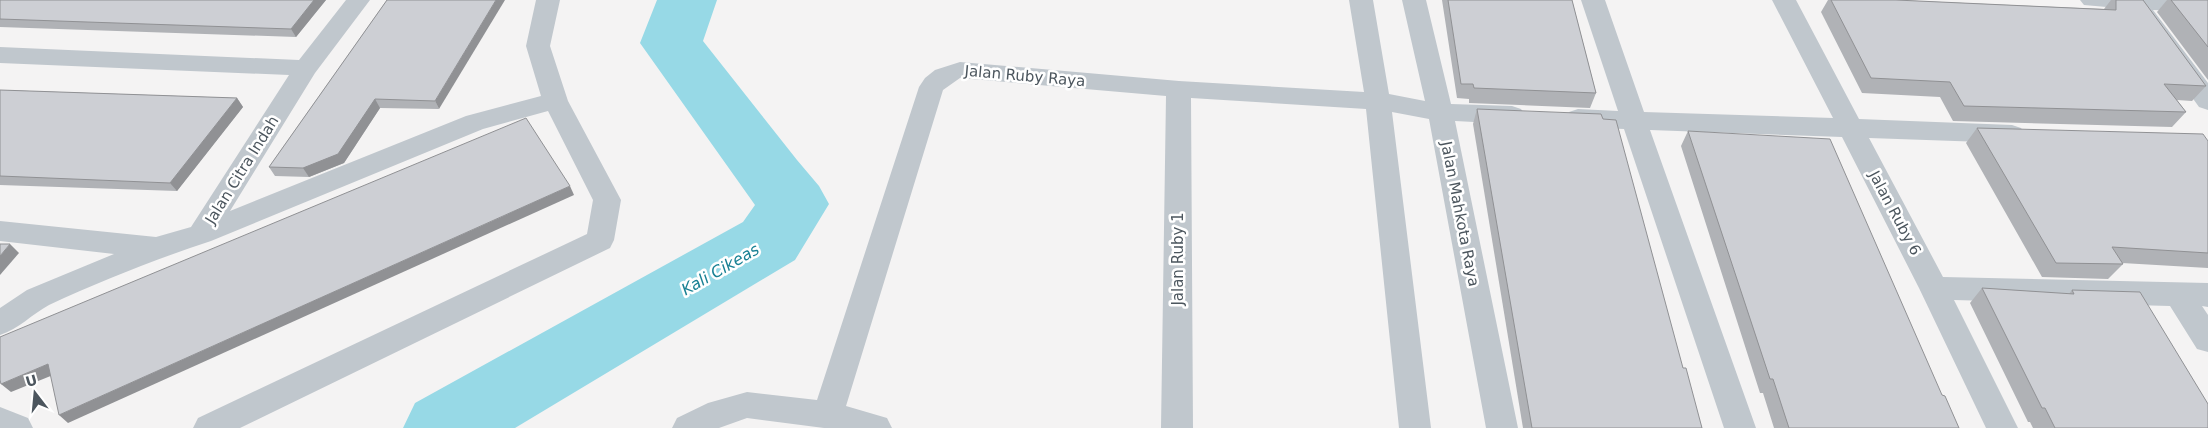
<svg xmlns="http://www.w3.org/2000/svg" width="2208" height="428" font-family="'DejaVu Sans',sans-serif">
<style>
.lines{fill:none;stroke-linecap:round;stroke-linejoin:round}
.river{fill:#97d9e6;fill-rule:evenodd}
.minor{fill:#c0c7cd;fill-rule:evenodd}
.wall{fill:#b0b2b6}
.shaded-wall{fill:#909194}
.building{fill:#cdcfd4;stroke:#909194}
.labels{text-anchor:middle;stroke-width:5;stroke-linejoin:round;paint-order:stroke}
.street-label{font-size:15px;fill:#4c565e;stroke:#fff}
.water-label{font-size:16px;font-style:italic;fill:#198194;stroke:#fff}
</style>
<rect width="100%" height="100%" fill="#f4f3f3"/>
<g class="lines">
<polygon class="river" points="657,0 717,0 703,41 797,160 819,186 829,204 795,260 515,428 403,428 415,403 743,222 755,205 640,43"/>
<g class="minor">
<path d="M346,0H370L315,73L230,211L466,116L541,96L526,46L536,0H560L550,46L568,101L621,200L614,240L610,248L240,428H193L198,418L587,234L593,200L548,111L483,129L211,241C156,259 101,281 49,305C32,314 19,329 0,335V308L27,290L114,254L0,241V221L156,237L191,227L289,75L0,63V47L299,60Z"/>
<polygon points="1349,0 1373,0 1389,94 1425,101 1402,0 1426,0 1451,104 1512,106 1521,109 1525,115 1521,121 1512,124 1455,121 1518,428 1486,428 1429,119 1392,112 1431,428 1399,428 1366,109 1191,98 1193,428 1161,428 1166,96 960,78 943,90 846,406 887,418 892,428 824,428 747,418 719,428 672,428 677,418 708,403 747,392 817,400 919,87 925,78 935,70 960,62 1179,81 1364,92"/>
<polygon points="1581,0 1605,0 1644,112 1833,118 1772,0 1796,0 1859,119 2012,125 2021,128 2025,134 2021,140 2012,143 1869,138 1943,277 2208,283 2208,307 2202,306 2208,315 2208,352 2197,349 2170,306 1954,300 2018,428 1986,428 1919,288 1842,137 1650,130 1756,428 1724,428 1624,129 1578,127 1569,124 1565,118 1569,112 1578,109 1618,111"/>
<polygon points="2080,0 2208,0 2208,12 2153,10 2208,83 2208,110 2199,107 2129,9 2084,5"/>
<polygon points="0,407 28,418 33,428 0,428"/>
</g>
</g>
<g class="wall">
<polygon points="0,0 326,0 296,37 0,27"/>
<polygon points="387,0 439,109 380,108 344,163 309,177 275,176 269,167"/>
<polygon points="1442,0 1572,0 1596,93 1590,108 1469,103 1469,99 1457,98"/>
<polygon points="1828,0 1896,0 2104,9 2111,0 2143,0 2206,86 2192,101 2177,100 2186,112 2172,127 1953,121 1940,97 1862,93 1821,12"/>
<polygon points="2167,0 2208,0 2208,80 2157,12"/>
<polygon points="0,90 237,98 243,107 177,191 0,185"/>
<polygon points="1477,109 1683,368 1702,428 1523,428 1473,124"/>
<polygon points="1977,128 2208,141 2208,268 2122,263 2123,264 2108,279 2042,277 1966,143"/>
<polygon points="1688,131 1942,395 1959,428 1774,428 1763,393 1760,393 1681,146"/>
<polygon points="1982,288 2069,294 2072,290 2208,428 2033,428 2030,422 2028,422 1970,303"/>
</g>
<g class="shaded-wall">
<polygon points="314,0 326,0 296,37 291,29"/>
<polygon points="496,0 505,0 439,109 435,101"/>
<polygon points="237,98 243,107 177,191 170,183"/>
<polygon points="375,99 380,108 344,163 309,177 303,168"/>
<polygon points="570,186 574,195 68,423 59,415"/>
<polygon points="10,244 19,253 0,275 0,256"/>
<polygon points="48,364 58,373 11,392 1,384"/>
</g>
<g class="building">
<polygon points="0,0 314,0 291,29 0,19"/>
<polygon points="387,0 496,0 435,101 375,99 338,154 303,168 269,167"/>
<polygon points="1448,0 1572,0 1596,93 1474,88 1473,84 1461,84"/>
<polygon points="1831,0 1896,0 2116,10 2116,0 2143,0 2206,86 2164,84 2186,112 1964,106 1950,82 1871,78"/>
<polygon points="2171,0 2208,0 2208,47"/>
<polygon points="0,90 237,98 170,183 0,176"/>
<polygon points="1477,109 1601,114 1603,119 1616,120 1683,368 1686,368 1702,428 1532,428"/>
<polygon points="526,118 570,186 59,415 48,364 1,384 0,380 0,337"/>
<polygon points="1977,128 2203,134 2208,141 2208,253 2112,247 2123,264 2056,263"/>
<polygon points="1688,131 1830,139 1942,395 1945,396 1959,428 1789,428 1773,379 1770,379"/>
<polygon points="0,244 10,244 0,256"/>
<polygon points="1982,288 2074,294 2072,290 2140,292 2208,404 2208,428 2055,428 2045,408 2042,408"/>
</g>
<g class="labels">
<g class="street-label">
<text transform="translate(1025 76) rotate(5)" y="5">Jalan Ruby Raya</text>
<text transform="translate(242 170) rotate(-58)" y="5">Jalan Citra Indah</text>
<text transform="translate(1895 213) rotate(62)" y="5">Jalan Ruby 6</text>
<text transform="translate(1460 214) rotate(79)" y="5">Jalan Mahkota Raya</text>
<text transform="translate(1178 259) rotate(-90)" y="5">Jalan Ruby 1</text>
</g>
<g class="water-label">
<text transform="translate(720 269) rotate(-30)" y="6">Kali Cikeas</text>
</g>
</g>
<g transform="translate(35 393) rotate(344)" stroke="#ffffff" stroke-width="4" paint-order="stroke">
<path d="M0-4L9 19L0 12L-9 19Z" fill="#4c565e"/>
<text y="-8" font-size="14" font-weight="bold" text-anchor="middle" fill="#4c565e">U</text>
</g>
</svg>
